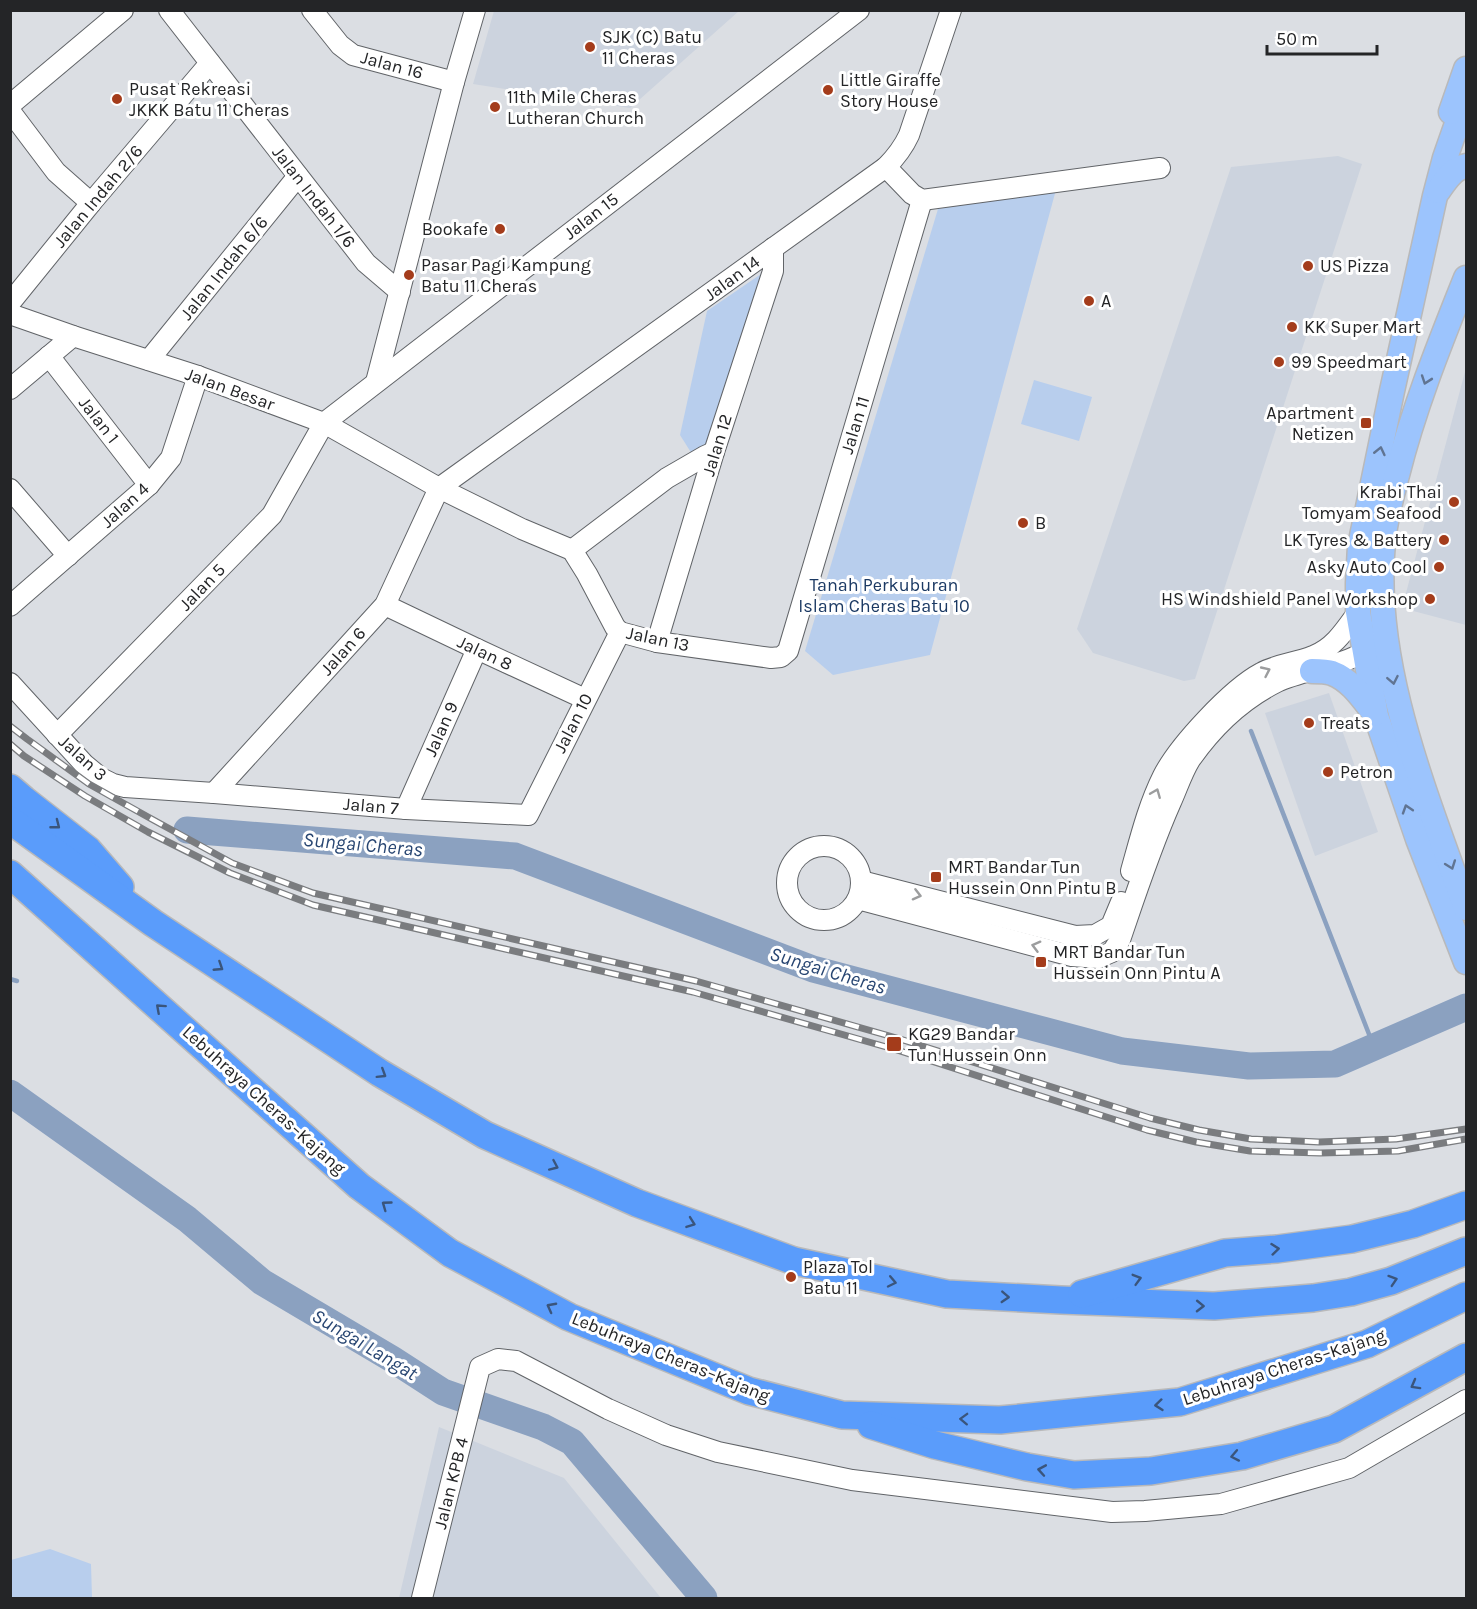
<svg xmlns="http://www.w3.org/2000/svg" width="1477" height="1609" font-family="Karla,sans-serif">
<style>
.built{fill:#ccd3de}
.green{fill:#b8ceed}
.lines{fill:none;stroke-linecap:round;stroke-linejoin:round}
.stream{stroke:#8ba1c0;stroke-width:4.5}
.river{stroke:#8ba1c0;stroke-width:27}
.minor-casing{stroke:#616468;stroke-width:22}
.major-casing{stroke:#b9b9ba;stroke-width:27}
.highway-casing{stroke:#b9b9ba;stroke-width:30}
.minor{stroke:#fff;stroke-width:20}
.major{stroke:#9cc4fd;stroke-width:24}
.highway{stroke:#5a9cfb;stroke-width:27}
.rail-casing{stroke:#7a7c7f;stroke-width:7}
.rail{stroke:#fff;stroke-width:4.5;stroke-dasharray:14;stroke-linecap:butt}
.oneway{stroke:#607492}
.oneway2{stroke:#9c9d9e}
.oneway3{stroke:#3a557c}
.poi-dot{fill:#a43c1b;stroke:#fff;stroke-width:2}
.labels{text-anchor:middle;stroke-width:6;stroke-linejoin:round;paint-order:stroke}
.poi-label{font-size:18px;fill:#242527;stroke:#fff;text-anchor:start}
.street-label{font-size:18px;fill:#242527;stroke:#fff}
.park-label{font-size:18px;fill:#1b3963;stroke:#fff}
.water-label{font-size:20px;font-style:italic;fill:#284672;stroke:#fff}
</style>
<rect width="100%" height="100%" fill="#dbdee3"/>
<g class="built">
<polygon points="494,11 494,10 739,11 630,108 473,84"/>
<polygon points="1338,156 1362,164 1195,679 1184,681 1093,653 1077,629 1231,167"/>
<polygon points="1466,368 1466,625 1402,608"/>
<polygon points="1329,693 1378,832 1315,856 1265,713"/>
<polygon points="439,1427 564,1478 661,1598 399,1598"/>
</g>
<g class="green">
<polygon points="1057,186 930,655 833,675 805,651 938,209"/>
<polygon points="764,272 717,437 692,454 680,435 707,311"/>
<polygon points="1034,380 1092,397 1079,441 1021,424"/>
<polygon points="50,1549 91,1564 92,1598 11,1598 11,1560"/>
</g>
<g class="lines">
<g class="stream">
<polyline points="1251,731 1374,1047"/>
<polyline points="10,979 17,981"/>
</g>
<g class="river">
<polyline points="187,830 515,856 813,969 1122,1051 1249,1066 1335,1064 1466,1007"/>
<polyline points="10,1093 187,1219 262,1282 392,1359 443,1392 543,1427 572,1442 704,1598"/>
</g>
<defs>
<g id="minor">
<polyline points="169,10 366,263 400,292"/>
<polyline points="312,10 340,45 353,55 454,82"/>
<polyline points="10,105 123,10"/>
<polyline points="10,111 56,172 91,203"/>
<polyline points="886,167 912,194 922,200 1160,168"/>
<polyline points="10,303 91,203 210,63"/>
<polyline points="10,314 73,336 198,376 324,423 439,488 522,529 572,550 587,574 615,627 620,632 657,642 771,658 781,657 788,651 922,200"/>
<polyline points="49,356 149,485"/>
<polyline points="149,360 298,176"/>
<polyline points="376,382 454,82 475,10"/>
<polyline points="10,389 73,336"/>
<polyline points="10,489 68,556"/>
<polyline points="572,550 667,478 705,456 714,452"/>
<polyline points="385,605 477,649 585,699"/>
<polyline points="10,606 149,485 171,458 198,376"/>
<polyline points="657,642 714,452 773,271 773,248"/>
<polyline points="10,683 84,764 101,778 113,784 125,787 214,793 406,809 528,815 620,632"/>
<polyline points="57,735 272,515 324,423 859,10"/>
<path d="M214,793L385,605L439,488L886,167C896,157 903,148 909,135L951,10"/>
<polyline points="406,809 477,649"/>
<circle cx="824" cy="883" r="37"/>
<path d="M1131,871C1140,839 1148,806 1163,776C1178,746 1231,689 1261,673C1277,664 1296,663 1313,656C1334,648 1345,630 1358,612"/>
<polyline points="861,881 1075,936 1095,935 1111,926 1121,902"/>
<path d="M858,899L1072,956L1098,958L1112,952L1120,940C1136,893 1151,847 1171,802C1177,789 1182,773 1190,760C1213,727 1241,700 1277,682C1303,669 1357,665 1374,643"/>
<polyline points="422,1598 480,1367 498,1359 516,1361 608,1409 666,1435 718,1452 852,1480 1112,1512 1145,1511 1221,1504 1349,1468 1466,1400"/>
</g>
<g id="major">
<polyline points="1466,98 1445,158 1435,196 1392,391 1360,546 1358,583 1358,612 1376,716 1418,839 1466,962"/>
<polyline points="1451,112 1466,69"/>
<path d="M1438,191C1445,181 1453,168 1466,166"/>
<path d="M1466,278C1440,343 1414,407 1397,475C1391,498 1385,520 1383,542C1371,665 1426,794 1466,908"/>
<path d="M1312,671C1318,671 1326,671 1332,673C1351,680 1363,699 1375,714"/>
</g>
<g id="highway">
<polyline points="10,788 24,800 88,850 120,887"/>
<polyline points="10,820 153,923 380,1073 485,1135 637,1203 794,1261 947,1294 1061,1300 1214,1306 1313,1298 1351,1292 1391,1281 1466,1251"/>
<polyline points="10,874 359,1186 450,1253 569,1317 749,1391 842,1415 1000,1420 1180,1402 1367,1344 1466,1296"/>
<polyline points="1082,1294 1225,1253 1277,1249 1352,1239 1413,1224 1466,1205"/>
<polyline points="871,1425 935,1445 1027,1467 1074,1475 1151,1471 1242,1456 1334,1429 1466,1357"/>
</g>
</defs>
<use href="#minor" class="minor-casing"/>
<use href="#major" class="major-casing"/>
<use href="#highway" class="highway-casing"/>
<use href="#minor" class="minor"/>
<use href="#major" class="major"/>
<use href="#highway" class="highway"/>
<defs>
<g id="rail">
<polyline points="10,726 27,739 89,784 148,817 232,863 313,893 696,981 900,1039 1150,1118 1199,1130 1251,1139 1319,1142 1396,1139 1466,1129"/>
<polyline points="10,744 24,756 85,796 148,832 230,873 313,905 693,992 897,1050 1147,1130 1196,1142 1250,1151 1320,1153 1398,1151 1466,1139"/>
</g>
</defs>
<use href="#rail" class="rail-casing"/>
<use href="#rail" class="rail"/>
</g>
<defs><path id="oneway-chevron" d="M-2-3.5L2.5 0L-2 3.5" fill="none" stroke-width="1.6" stroke-linecap="round" stroke-linejoin="round" transform="scale(1.5)"/></defs>
<g class="oneway">
<use href="#oneway-chevron" transform="translate(1426 380) rotate(109)"/>
<use href="#oneway-chevron" transform="translate(1380 451) rotate(-77)"/>
<use href="#oneway-chevron" transform="translate(1393 680) rotate(79)"/>
<use href="#oneway-chevron" transform="translate(1407 809) rotate(-108)"/>
<use href="#oneway-chevron" transform="translate(1451 865) rotate(70)"/>
</g>
<g class="oneway2">
<use href="#oneway-chevron" transform="translate(1266 671) rotate(-25)"/>
<use href="#oneway-chevron" transform="translate(1156 793) rotate(-68)"/>
<use href="#oneway-chevron" transform="translate(917 895) rotate(14)"/>
<use href="#oneway-chevron" transform="translate(1036 946) rotate(-165)"/>
</g>
<g class="oneway3">
<use href="#oneway-chevron" transform="translate(56 825) rotate(38)"/>
<use href="#oneway-chevron" transform="translate(219 967) rotate(33)"/>
<use href="#oneway-chevron" transform="translate(160 1008) rotate(-138)"/>
<use href="#oneway-chevron" transform="translate(382 1074) rotate(32)"/>
<use href="#oneway-chevron" transform="translate(554 1166) rotate(24)"/>
<use href="#oneway-chevron" transform="translate(386 1205) rotate(-144)"/>
<use href="#oneway-chevron" transform="translate(691 1223) rotate(20)"/>
<use href="#oneway-chevron" transform="translate(1275 1249) rotate(-6)"/>
<use href="#oneway-chevron" transform="translate(1137 1279) rotate(-16)"/>
<use href="#oneway-chevron" transform="translate(1393 1280) rotate(-18)"/>
<use href="#oneway-chevron" transform="translate(892 1282) rotate(12)"/>
<use href="#oneway-chevron" transform="translate(1005 1297) rotate(3)"/>
<use href="#oneway-chevron" transform="translate(1200 1306) rotate(1)"/>
<use href="#oneway-chevron" transform="translate(551 1307) rotate(-152)"/>
<use href="#oneway-chevron" transform="translate(1415 1385) rotate(151)"/>
<use href="#oneway-chevron" transform="translate(1159 1405) rotate(174)"/>
<use href="#oneway-chevron" transform="translate(964 1419) rotate(-178)"/>
<use href="#oneway-chevron" transform="translate(1235 1456) rotate(169)"/>
<use href="#oneway-chevron" transform="translate(1042 1470) rotate(-170)"/>
</g>
<g class="poi-dot">
<circle cx="590" cy="47" r="6"/>
<circle cx="828" cy="90" r="6"/>
<circle cx="117" cy="99" r="6"/>
<circle cx="495" cy="107" r="6"/>
<circle cx="500" cy="229" r="6"/>
<circle cx="1308" cy="266" r="6"/>
<circle cx="409" cy="275" r="6"/>
<circle cx="1089" cy="301" r="6"/>
<circle cx="1292" cy="327" r="6"/>
<circle cx="1279" cy="362" r="6"/>
<rect x="1360" y="417" width="12" height="12" rx="3"/>
<circle cx="1454" cy="502" r="6"/>
<circle cx="1023" cy="523" r="6"/>
<circle cx="1444" cy="540" r="6"/>
<circle cx="1439" cy="567" r="6"/>
<circle cx="1430" cy="599" r="6"/>
<circle cx="1309" cy="723" r="6"/>
<circle cx="1328" cy="772" r="6"/>
<rect x="930" y="871" width="12" height="12" rx="3"/>
<rect x="1035" y="956" width="12" height="12" rx="3"/>
<rect x="886" y="1036" width="16" height="16" rx="3"/>
<circle cx="791" cy="1277" r="6"/>
</g>
<g class="labels">
<g class="poi-label">
<text x="602" y="43">SJK (C) Batu<tspan x="602" dy="21">11 Cheras</tspan></text>
<text x="840" y="86">Little Giraffe<tspan x="840" dy="21">Story House</tspan></text>
<text x="129" y="95">Pusat Rekreasi<tspan x="129" dy="21">JKKK Batu 11 Cheras</tspan></text>
<text x="507" y="103">11th Mile Cheras<tspan x="507" dy="21">Lutheran Church</tspan></text>
<text x="488" y="235" text-anchor="end">Bookafe</text>
<text x="421" y="271">Pasar Pagi Kampung<tspan x="421" dy="21">Batu 11 Cheras</tspan></text>
<text x="1320" y="272">US Pizza</text>
<text x="1101" y="307">A</text>
<text x="1304" y="333">KK Super Mart</text>
<text x="1291" y="368">99 Speedmart</text>
<text x="1354" y="419" text-anchor="end">Apartment<tspan x="1354" dy="21">Netizen</tspan></text>
<text x="1442" y="498" text-anchor="end">Krabi Thai<tspan x="1442" dy="21">Tomyam Seafood</tspan></text>
<text x="1035" y="529">B</text>
<text x="1432" y="546" text-anchor="end">LK Tyres &amp; Battery</text>
<text x="1427" y="573" text-anchor="end">Asky Auto Cool</text>
<text x="1418" y="605" text-anchor="end">HS Windshield Panel Workshop</text>
<text x="1321" y="729">Treats</text>
<text x="1340" y="778">Petron</text>
<text x="948" y="873">MRT Bandar Tun<tspan x="948" dy="21">Hussein Onn Pintu B</tspan></text>
<text x="1053" y="958">MRT Bandar Tun<tspan x="1053" dy="21">Hussein Onn Pintu A</tspan></text>
<text x="908" y="1040">KG29 Bandar<tspan x="908" dy="21">Tun Hussein Onn</tspan></text>
<text x="803" y="1273">Plaza Tol<tspan x="803" dy="21">Batu 11</tspan></text>
</g>
<g class="street-label">
<text transform="translate(392 65) rotate(15)" y="6">Jalan 16</text>
<text transform="translate(98 196) rotate(-50)" y="6">Jalan Indah 2/6</text>
<text transform="translate(314 197) rotate(52)" y="6">Jalan Indah 1/6</text>
<text transform="translate(591 216) rotate(-38)" y="6">Jalan 15</text>
<text transform="translate(224 268) rotate(-51)" y="6">Jalan Indah 6/6</text>
<text transform="translate(732 278) rotate(-36)" y="6">Jalan 14</text>
<text transform="translate(230 389) rotate(20)" y="6">Jalan Besar</text>
<text transform="translate(99 420) rotate(52)" y="6">Jalan 1</text>
<text transform="translate(855 425) rotate(-73)" y="6">Jalan 11</text>
<text transform="translate(717 445) rotate(-73)" y="6">Jalan 12</text>
<text transform="translate(125 505) rotate(-42)" y="6">Jalan 4</text>
<text transform="translate(202 587) rotate(-46)" y="6">Jalan 5</text>
<text transform="translate(658 639) rotate(12)" y="6">Jalan 13</text>
<text transform="translate(343 651) rotate(-48)" y="6">Jalan 6</text>
<text transform="translate(485 653) rotate(25)" y="6">Jalan 8</text>
<text transform="translate(573 723) rotate(-63)" y="6">Jalan 10</text>
<text transform="translate(441 729) rotate(-66)" y="6">Jalan 9</text>
<text transform="translate(83 758) rotate(42)" y="6">Jalan 3</text>
<text transform="translate(371 806) rotate(5)" y="6">Jalan 7</text>
<text transform="translate(264 1100) rotate(42)" y="6">Lebuhraya Cheras–Kajang</text>
<text transform="translate(671 1357) rotate(22)" y="6">Lebuhraya Cheras–Kajang</text>
<text transform="translate(1284 1367) rotate(-18)" y="6">Lebuhraya Cheras–Kajang</text>
<text transform="translate(451 1483) rotate(-76)" y="6">Jalan KPB 4</text>
</g>
<g class="park-label">
<text x="884" y="591">Tanah Perkuburan<tspan x="884" dy="21">Islam Cheras Batu 10</tspan></text>
</g>
<g class="water-label">
<text transform="translate(363 844) rotate(5)" y="7">Sungai Cheras</text>
<text transform="translate(828 970) rotate(17)" y="7">Sungai Cheras</text>
<text transform="translate(365 1344) rotate(31)" y="7">Sungai Langat</text>
</g>
</g>
<rect width="1477" height="1609" fill="none" stroke="#242527" stroke-width="24"/>
<path d="M1267 45v9h110v-9" fill="none" stroke="#242527" stroke-width="3"/>
<text x="1276" y="45" font-size="18" fill="#242527" stroke="#ffffff" stroke-width="4.5" paint-order="stroke">50 m</text>
</svg>
